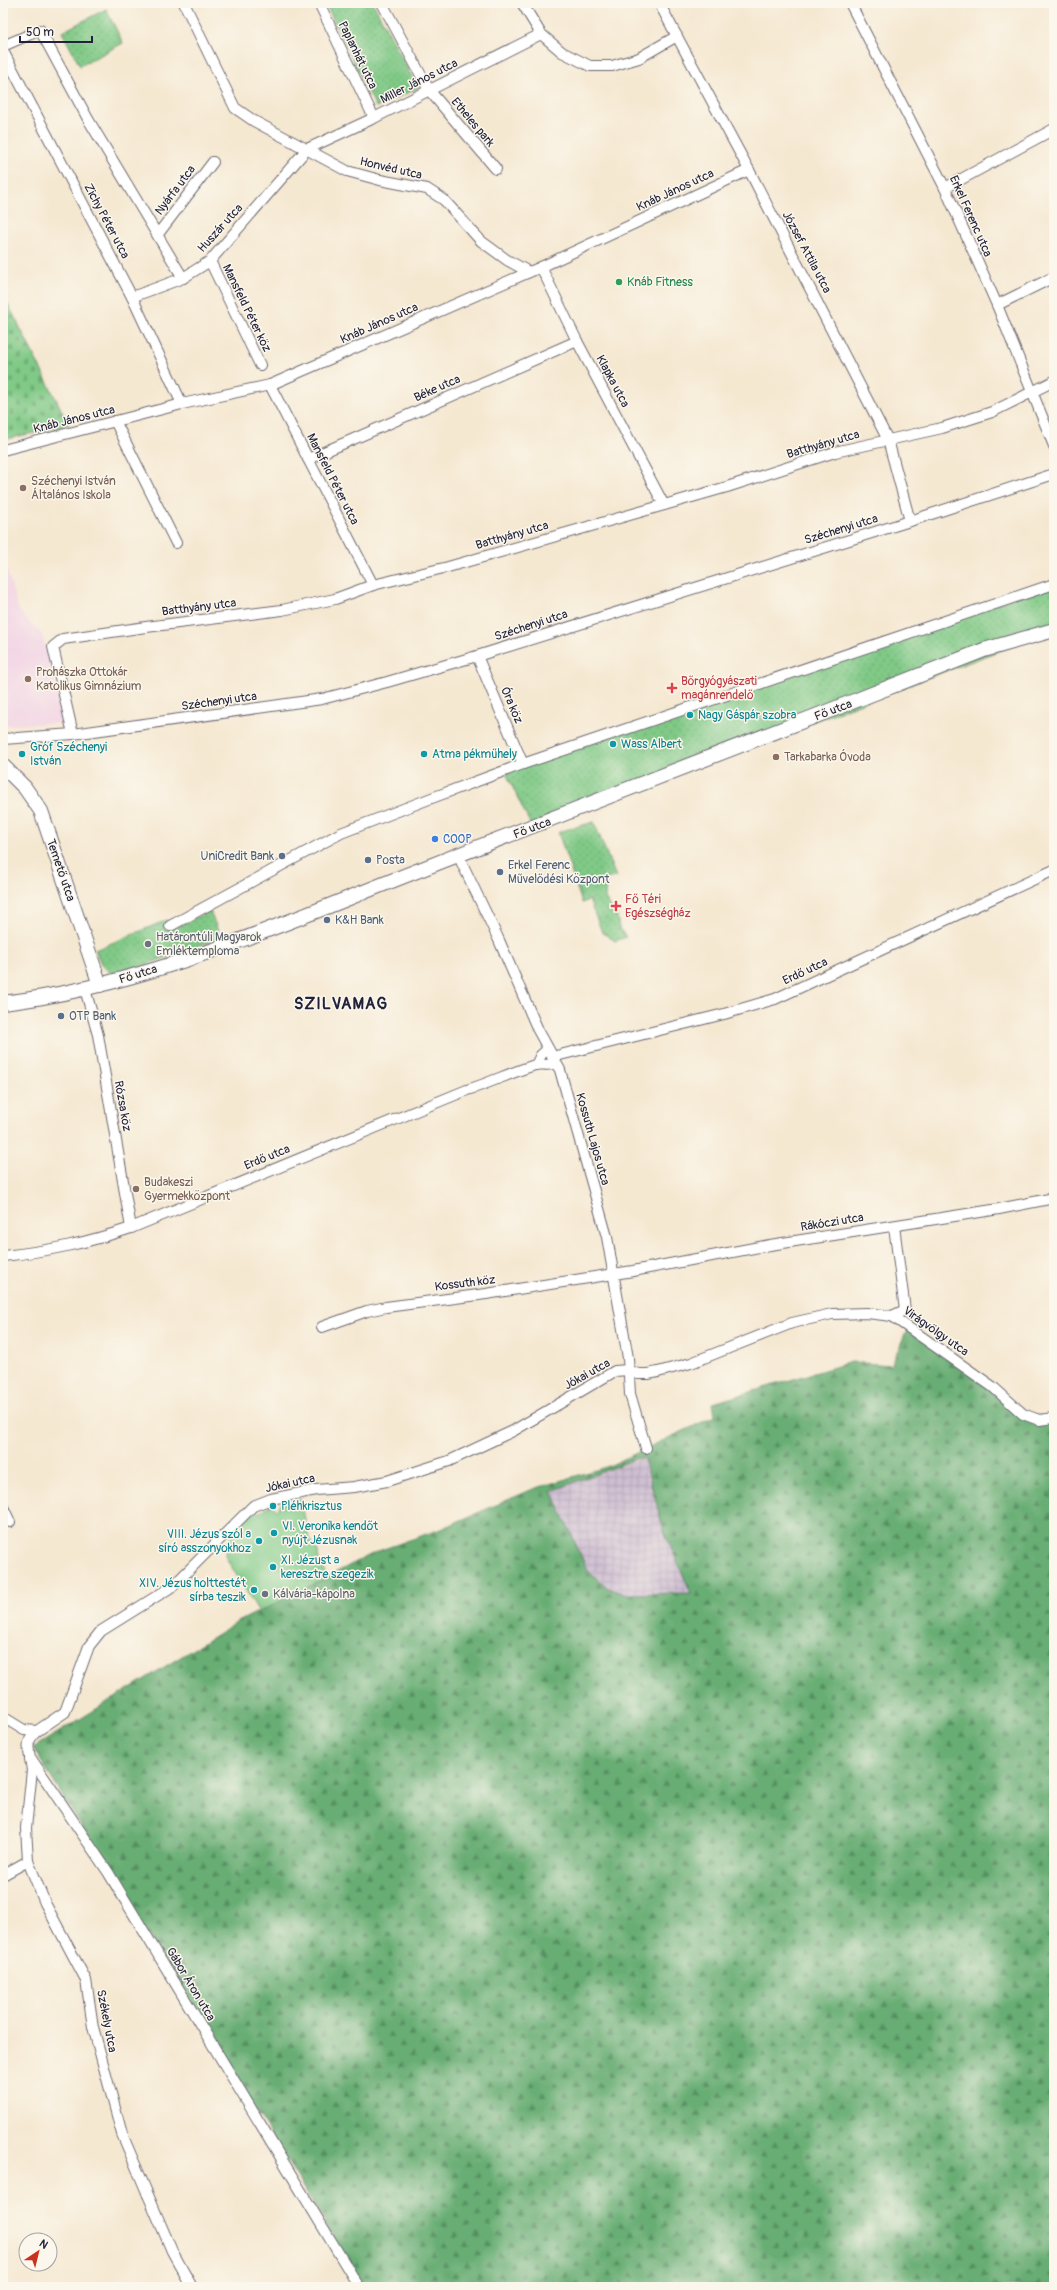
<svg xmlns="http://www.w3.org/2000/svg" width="1057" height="2290" font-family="Pangolin,sans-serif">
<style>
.built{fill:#f1d0e3}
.industrial{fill:url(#industrial-grid)}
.grass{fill:url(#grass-dots);stroke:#517660}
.forest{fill:url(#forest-firs);stroke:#456857;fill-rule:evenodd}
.cemetery{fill:url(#cemetery-stones);stroke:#517660}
.garden{fill:#80c986;stroke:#517660}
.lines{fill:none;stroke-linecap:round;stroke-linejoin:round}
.street-casing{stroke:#6c6770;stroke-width:12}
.secondary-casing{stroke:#6c6770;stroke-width:16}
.street{stroke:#fff;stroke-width:10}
.secondary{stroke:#fff;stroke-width:14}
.leisure-dot{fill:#2e9e5b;stroke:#fbf7ec;stroke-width:1.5}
.education-dot{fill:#8d6e63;stroke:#fbf7ec;stroke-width:1.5}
.health-dot{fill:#e0444e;stroke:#fbf7ec;stroke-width:1.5}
.culture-dot{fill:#0f9aa8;stroke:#fbf7ec;stroke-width:1.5}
.shop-dot{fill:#3f7fe0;stroke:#fbf7ec;stroke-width:1.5}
.service-dot{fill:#5c6f8a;stroke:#fbf7ec;stroke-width:1.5}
.worship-dot{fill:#6b7280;stroke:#fbf7ec;stroke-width:1.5}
.labels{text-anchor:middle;stroke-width:3;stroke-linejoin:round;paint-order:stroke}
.street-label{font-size:12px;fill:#22223b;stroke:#fbf7ec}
.leisure-label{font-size:12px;fill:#27864d;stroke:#fbf7ec;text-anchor:start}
.education-label{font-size:12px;fill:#785e54;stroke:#fbf7ec;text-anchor:start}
.health-label{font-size:12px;fill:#be3a42;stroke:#fbf7ec;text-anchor:start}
.culture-label{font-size:12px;fill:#0d838f;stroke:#fbf7ec;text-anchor:start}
.shop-label{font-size:12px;fill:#366cbe;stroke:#fbf7ec;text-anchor:start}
.service-label{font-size:12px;fill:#4e5e75;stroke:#fbf7ec;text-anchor:start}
.worship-label{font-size:12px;fill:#5b616d;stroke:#fbf7ec;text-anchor:start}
.district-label{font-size:16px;font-weight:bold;letter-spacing:1px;fill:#22223b;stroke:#fbf7ec}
</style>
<defs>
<pattern id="industrial-grid" width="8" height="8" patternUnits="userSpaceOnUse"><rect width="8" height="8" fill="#cebed1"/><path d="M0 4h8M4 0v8" fill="none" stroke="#b1a3b4"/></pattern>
<pattern id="grass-dots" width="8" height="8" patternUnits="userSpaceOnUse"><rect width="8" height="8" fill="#80c986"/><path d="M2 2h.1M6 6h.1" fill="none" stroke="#6eac75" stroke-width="1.8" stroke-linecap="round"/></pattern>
<pattern id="forest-firs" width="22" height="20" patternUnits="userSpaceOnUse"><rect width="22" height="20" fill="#68ad73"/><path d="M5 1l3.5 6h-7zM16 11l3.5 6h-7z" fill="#558c60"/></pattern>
<pattern id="cemetery-stones" width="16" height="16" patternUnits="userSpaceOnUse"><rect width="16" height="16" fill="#80c986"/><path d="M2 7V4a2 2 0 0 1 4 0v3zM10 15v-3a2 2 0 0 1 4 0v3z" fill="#6eac75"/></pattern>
</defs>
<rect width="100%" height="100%" fill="#fbf7ec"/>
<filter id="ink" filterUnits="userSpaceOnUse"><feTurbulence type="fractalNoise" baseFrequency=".025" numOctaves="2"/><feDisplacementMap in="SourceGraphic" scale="8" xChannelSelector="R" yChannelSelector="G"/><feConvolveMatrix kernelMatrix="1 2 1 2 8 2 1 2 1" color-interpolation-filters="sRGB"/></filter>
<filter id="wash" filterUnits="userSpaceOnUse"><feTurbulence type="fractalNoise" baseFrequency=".012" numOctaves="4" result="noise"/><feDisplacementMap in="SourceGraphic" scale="16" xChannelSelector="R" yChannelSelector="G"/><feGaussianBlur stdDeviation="0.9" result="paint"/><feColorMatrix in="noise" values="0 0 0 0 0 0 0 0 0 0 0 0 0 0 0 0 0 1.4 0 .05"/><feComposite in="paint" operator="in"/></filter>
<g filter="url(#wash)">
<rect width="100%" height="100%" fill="#f5e8d1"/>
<polygon class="built" points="3,557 19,611 42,635 66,723 3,725"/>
<polygon class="industrial" points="644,1457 664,1531 691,1593 624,1594 608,1588 588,1571 552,1491"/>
<g class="grass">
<polygon points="325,3 373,3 418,88 376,107"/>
<polygon points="106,9 123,43 80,66 62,32"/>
<polygon points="1054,584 1054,630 532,828 505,771"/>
<polygon points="594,822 616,877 606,879 605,898 617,916 619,928 626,937 615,941 602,932 589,900 582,903 558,832"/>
<polygon points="210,911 221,938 125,972 112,974 102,966 95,950 167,920 174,928"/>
</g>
<path class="forest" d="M908,1328L1023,1414L1054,1418V2287H364L33,1748L234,1624L378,1551L438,1530L533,1489L609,1466L715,1416L713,1403L851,1362L891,1365ZM638,1458H644L664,1531L691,1593L624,1594L608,1588L588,1571L552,1491Z"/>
<polygon class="cemetery" points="3,294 69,425 3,440"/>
<path class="garden" d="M301,1499L309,1539L318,1551L319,1563L328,1577L259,1612L225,1556C226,1535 242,1524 255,1510L258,1513L271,1505L277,1510L281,1503Z"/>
</g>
<g filter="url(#ink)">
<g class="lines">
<defs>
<g id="street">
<polyline points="184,3 235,108 254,121 347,171 380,180 427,189 444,200 481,241 507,260 529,272"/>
<polyline points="319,3 374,118"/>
<polyline points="382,3 429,90 496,169"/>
<polyline points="522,3 541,34 562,52 590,66 612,66 639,58 677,36"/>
<polyline points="659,3 749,170 888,440 910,521"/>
<polyline points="850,3 945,188 997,305 1054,446"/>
<polyline points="3,46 40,30 88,119 183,278"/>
<polyline points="3,51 132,297 182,404"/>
<polyline points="945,188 1054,129"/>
<polyline points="158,234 213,162"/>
<polyline points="210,261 260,365"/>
<polyline points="541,267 577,341 664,505"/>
<polyline points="132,297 183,278 210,261 307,149 374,118 541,34"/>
<polyline points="997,305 1054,277"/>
<polyline points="270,385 373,585"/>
<polyline points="115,421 176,543"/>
<polyline points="3,450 182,404 270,385 541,267 749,170"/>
<polyline points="308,459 577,341"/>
<polyline points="477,656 523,764"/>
<polyline points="73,734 53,647 63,639 146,627 282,610 335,599 373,585 448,567 727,487 835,452 942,428 992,412 1054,381"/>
<polyline points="3,739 73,734 322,699 387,682 477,656 910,521 1054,474"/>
<polyline points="458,855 498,938 538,1030 560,1070 607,1237 628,1358 630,1394 646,1448"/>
<polyline points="170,926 341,833 429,799 523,764 1054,584"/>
<polyline points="85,989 98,1035 131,1228"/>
<polyline points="552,1057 724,1014 775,999 1054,870"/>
<polyline points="536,1065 541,1055 548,1049"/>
<path d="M3,1256C50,1251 86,1243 131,1228L467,1090C490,1083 512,1072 535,1065C542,1063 548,1067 556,1063"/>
<polyline points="892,1316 905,1310 894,1226"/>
<polyline points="322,1327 367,1311 386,1307 486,1294 633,1271 770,1245 999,1209 1054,1198"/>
<polyline points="3,1507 10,1522"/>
<path d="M3,1717L24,1730L37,1731C28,1739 27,1745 30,1757L108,1872L359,2287"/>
<polyline points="37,1731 65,1712 89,1646 101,1631 173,1586 253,1506 271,1499 316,1490 354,1487 387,1481 449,1461 513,1431 615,1371 628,1370 638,1374 648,1374 658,1372 691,1363 792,1323 832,1314 867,1313 892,1316 993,1387 1023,1414 1039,1420 1054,1418"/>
<polyline points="30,1759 32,1770 26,1828 28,1861 45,1903 86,1980 93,2027 122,2134 172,2251 192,2287"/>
<polyline points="3,1875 28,1861"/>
</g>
<g id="secondary">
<polyline points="3,766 25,788 41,811 100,985"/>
<path d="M3,1003C150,985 285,922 422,869C609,796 797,724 984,650L1054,630"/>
</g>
</defs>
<use href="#street" class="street-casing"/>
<use href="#secondary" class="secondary-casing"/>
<use href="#street" class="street"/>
<use href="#secondary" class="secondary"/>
</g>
</g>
<circle class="leisure-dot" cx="619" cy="282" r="4"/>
<g class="education-dot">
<circle cx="23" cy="488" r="4"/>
<circle cx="28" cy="679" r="4"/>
<circle cx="776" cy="757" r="4"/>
<circle cx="136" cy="1189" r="4"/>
</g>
<g class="health-dot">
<path d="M670 682h4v4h4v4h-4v4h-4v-4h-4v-4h4z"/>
<path d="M614 900h4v4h4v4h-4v4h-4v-4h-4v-4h4z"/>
</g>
<g class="culture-dot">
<circle cx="690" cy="715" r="4"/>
<circle cx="613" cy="744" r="4"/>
<circle cx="22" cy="754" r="4"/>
<circle cx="424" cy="754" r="4"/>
<circle cx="273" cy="1506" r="4"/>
<circle cx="274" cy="1533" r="4"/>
<circle cx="259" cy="1541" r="4"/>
<circle cx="273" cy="1567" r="4"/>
<circle cx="254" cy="1590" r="4"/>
</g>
<circle class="shop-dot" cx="435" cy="839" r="4"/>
<g class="service-dot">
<circle cx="282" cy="856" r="4"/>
<circle cx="368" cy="860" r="4"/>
<circle cx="500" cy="872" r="4"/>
<circle cx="327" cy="920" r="4"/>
<circle cx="61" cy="1016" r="4"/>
</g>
<g class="worship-dot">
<circle cx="148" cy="944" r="4"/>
<circle cx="265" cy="1594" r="4"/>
</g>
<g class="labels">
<g class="street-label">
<text transform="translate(358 55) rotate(64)" y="4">Paplanhát utca</text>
<text transform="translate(419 81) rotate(-27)" y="4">Miller János utca</text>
<text transform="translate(473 122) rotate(50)" y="4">Etheles park</text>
<text transform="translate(391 168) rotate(13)" y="4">Honvéd utca</text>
<text transform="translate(175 190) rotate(-53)" y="4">Nyárfa utca</text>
<text transform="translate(675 190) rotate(-25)" y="4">Knáb János utca</text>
<text transform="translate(971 216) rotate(66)" y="4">Erkel Ferenc utca</text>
<text transform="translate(107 221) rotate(62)" y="4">Zichy Péter utca</text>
<text transform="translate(220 228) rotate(-48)" y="4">Huszár utca</text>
<text transform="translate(807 252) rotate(62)" y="4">József Attila utca</text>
<text transform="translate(247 308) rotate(64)" y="4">Mansfeld Péter köz</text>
<text transform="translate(379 323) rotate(-24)" y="4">Knáb János utca</text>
<text transform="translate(613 381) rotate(62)" y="4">Klapka utca</text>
<text transform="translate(437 388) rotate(-24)" y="4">Béke utca</text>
<text transform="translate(74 419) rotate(-14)" y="4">Knáb János utca</text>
<text transform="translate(823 444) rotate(-16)" y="4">Batthyány utca</text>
<text transform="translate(333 479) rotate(63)" y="4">Mansfeld Péter utca</text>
<text transform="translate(841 529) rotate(-17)" y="4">Széchenyi utca</text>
<text transform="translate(512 535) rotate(-16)" y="4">Batthyány utca</text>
<text transform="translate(199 607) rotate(-7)" y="4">Batthyány utca</text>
<text transform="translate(531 625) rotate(-18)" y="4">Széchenyi utca</text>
<text transform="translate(219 701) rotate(-8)" y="4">Széchenyi utca</text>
<text transform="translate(512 705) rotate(67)" y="4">Óra köz</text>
<text transform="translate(833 710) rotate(-21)" y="4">Fő utca</text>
<text transform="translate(532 828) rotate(-21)" y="4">Fő utca</text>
<text transform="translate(61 870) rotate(71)" y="4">Temető utca</text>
<text transform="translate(805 971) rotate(-25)" y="4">Erdő utca</text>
<text transform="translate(138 974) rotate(-17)" y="4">Fő utca</text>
<text transform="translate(123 1106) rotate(80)" y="4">Rózsa köz</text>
<text transform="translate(593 1139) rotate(74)" y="4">Kossuth Lajos utca</text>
<text transform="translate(267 1157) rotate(-22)" y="4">Erdő utca</text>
<text transform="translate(832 1222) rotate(-9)" y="4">Rákóczi utca</text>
<text transform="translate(465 1283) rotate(-7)" y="4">Kossuth köz</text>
<text transform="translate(936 1331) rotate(35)" y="4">Virágvölgy utca</text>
<text transform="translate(587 1374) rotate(-29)" y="4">Jókai utca</text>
<text transform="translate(290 1483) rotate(-12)" y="4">Jókai utca</text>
<text transform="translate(191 1984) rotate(59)" y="4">Gábor Áron utca</text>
<text transform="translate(107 2021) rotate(79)" y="4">Székely utca</text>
</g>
<g class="leisure-label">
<text x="627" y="286">Knáb Fitness</text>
</g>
<g class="education-label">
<text x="31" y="485">Széchenyi István<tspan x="31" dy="14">Általános Iskola</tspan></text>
<text x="36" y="676">Prohászka Ottokár<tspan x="36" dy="14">Katolikus Gimnázium</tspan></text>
<text x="784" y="761">Tarkabarka Óvoda</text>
<text x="144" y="1186">Budakeszi<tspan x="144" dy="14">Gyermekközpont</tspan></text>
</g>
<g class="health-label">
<text x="681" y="685">Bőrgyógyászati<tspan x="681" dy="14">magánrendelő</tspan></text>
<text x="625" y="903">Fő Téri<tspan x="625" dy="14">Egészségház</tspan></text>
</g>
<g class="culture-label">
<text x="698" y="719">Nagy Gáspár szobra</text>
<text x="621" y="748">Wass Albert</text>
<text x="30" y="751">Gróf Széchenyi<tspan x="30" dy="14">István</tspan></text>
<text x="432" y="758">Atma pékműhely</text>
<text x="281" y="1510">Pléhkrisztus</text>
<text x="282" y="1530">VI. Veronika kendőt<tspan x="282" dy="14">nyújt Jézusnak</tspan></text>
<text x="251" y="1538" text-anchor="end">VIII. Jézus szól a<tspan x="251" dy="14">síró asszonyokhoz</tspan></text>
<text x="281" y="1564">XI. Jézust a<tspan x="281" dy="14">keresztre szegezik</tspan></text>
<text x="246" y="1587" text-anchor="end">XIV. Jézus holttestét<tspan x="246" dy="14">sírba teszik</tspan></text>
</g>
<g class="shop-label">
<text x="443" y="843">COOP</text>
</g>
<g class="service-label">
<text x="274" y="860" text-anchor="end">UniCredit Bank</text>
<text x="376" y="864">Posta</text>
<text x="508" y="869">Erkel Ferenc<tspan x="508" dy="14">Művelődési Központ</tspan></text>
<text x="335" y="924">K&amp;H Bank</text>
<text x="69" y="1020">OTP Bank</text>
</g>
<g class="worship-label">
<text x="156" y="941">Határontúli Magyarok<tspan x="156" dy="14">Emléktemploma</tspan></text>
<text x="273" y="1598">Kálvária-kápolna</text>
</g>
<g class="district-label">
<text x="341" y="1009">SZILVAMAG</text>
</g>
</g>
<rect width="1057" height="2290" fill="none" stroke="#fbf7ec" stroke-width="16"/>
<g transform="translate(38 2252) rotate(35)"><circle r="19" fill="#fbf7ec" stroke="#a4a2a5"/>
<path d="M0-3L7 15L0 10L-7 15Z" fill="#c8321e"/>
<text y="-6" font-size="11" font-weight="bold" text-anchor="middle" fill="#22223b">N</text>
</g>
<path d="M20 36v6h72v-6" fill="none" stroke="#22223b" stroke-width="2"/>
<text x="26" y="36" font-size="12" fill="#22223b" stroke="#fbf7ec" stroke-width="3" paint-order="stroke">50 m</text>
</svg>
